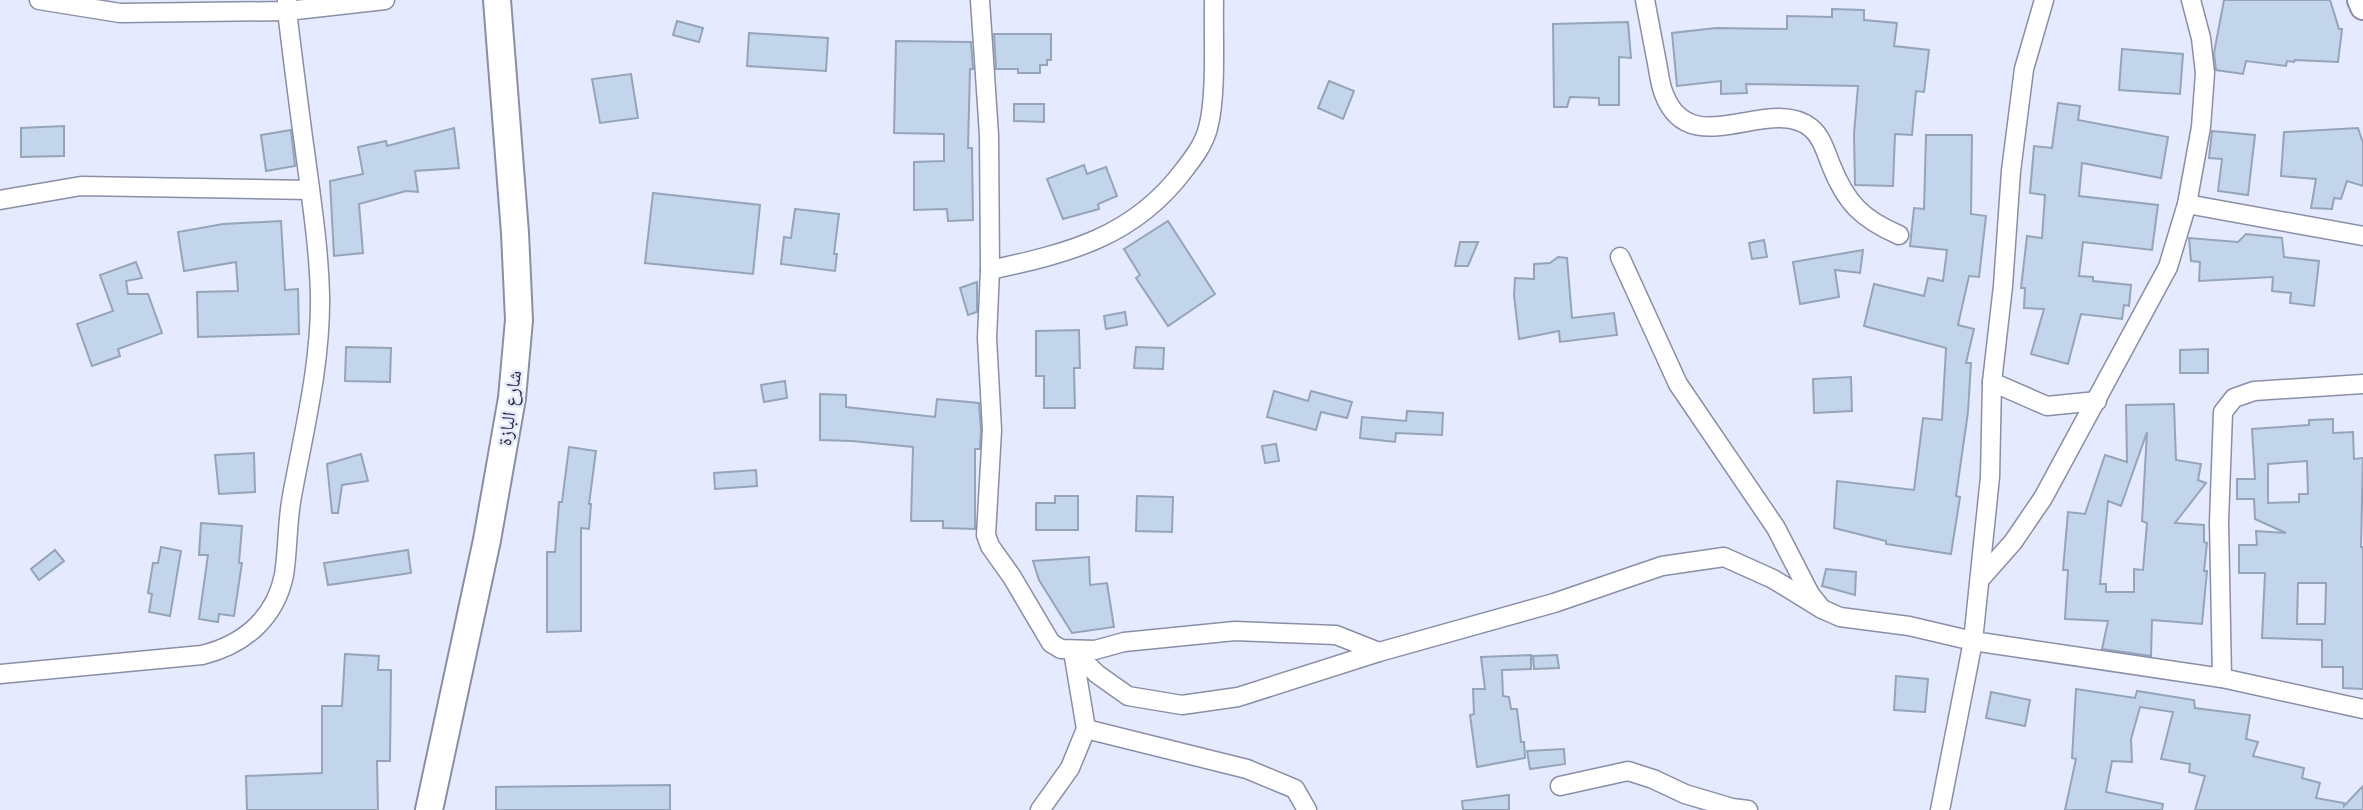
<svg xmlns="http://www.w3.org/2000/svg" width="2363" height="810" font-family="Jost,'Noto Naskh Arabic',sans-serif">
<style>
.building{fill:#c3d5eb;stroke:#94a4b9;stroke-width:2;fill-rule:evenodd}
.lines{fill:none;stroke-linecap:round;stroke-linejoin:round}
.street-casing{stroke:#8a8ea6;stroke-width:21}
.secondary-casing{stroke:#8a8ea6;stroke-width:28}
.primary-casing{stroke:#8a8ea6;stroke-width:30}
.street{stroke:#fff;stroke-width:18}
.secondary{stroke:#fff;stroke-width:24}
.primary{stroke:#fff;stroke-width:26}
.labels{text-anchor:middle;stroke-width:5;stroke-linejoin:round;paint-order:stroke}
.street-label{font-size:19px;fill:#2d2e38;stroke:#e6eaff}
</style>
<rect width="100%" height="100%" fill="#e6eaff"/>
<g class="building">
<polygon points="2224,0 2330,0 2339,29 2342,29 2338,62 2295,60 2294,62 2287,61 2286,66 2246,61 2243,74 2216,70 2214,53"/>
<polygon points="1832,9 1864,10 1864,20 1897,23 1894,46 1929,50 1924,92 1916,91 1912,135 1895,134 1893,186 1855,185 1854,134 1858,86 1746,84 1747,93 1721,94 1721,81 1677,86 1672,33 1716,28 1787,29 1787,16 1832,17"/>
<polygon points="677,21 703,28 699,42 673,35"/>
<polygon points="1628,22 1631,58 1619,57 1619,105 1599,105 1599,98 1570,97 1567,107 1554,107 1553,24"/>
<polygon points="749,33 828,38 826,71 747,66"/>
<polygon points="994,34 1051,34 1051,60 1047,60 1047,65 1040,65 1040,73 1018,73 1018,69 996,69"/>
<polygon points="896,41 971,42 973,69 970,69 968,148 972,148 973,220 948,221 947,209 914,210 914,162 944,161 944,134 894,133"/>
<polygon points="2122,49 2183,54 2180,94 2119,90"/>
<polygon points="631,74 638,118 600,123 592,79"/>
<polygon points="1329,81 1354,91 1343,119 1318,108"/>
<polygon points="2058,103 2080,106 2078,120 2168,137 2161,178 2082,163 2079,196 2158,205 2152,250 2083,242 2079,276 2093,277 2093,281 2131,285 2129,306 2124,305 2122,319 2081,314 2068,364 2031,354 2044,309 2024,308 2025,288 2021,288 2027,236 2042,238 2045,195 2030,193 2034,146 2052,148"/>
<polygon points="1014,104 1044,104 1044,122 1014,121"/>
<polygon points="64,126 64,156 21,157 21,128"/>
<polygon points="454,128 459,168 415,171 418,192 406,191 359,204 363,253 334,256 330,181 363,174 358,147 386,141 387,146"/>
<polygon points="2358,128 2363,143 2363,186 2347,181 2341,199 2334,198 2332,209 2311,208 2316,179 2281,176 2284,132"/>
<polygon points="291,130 295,166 266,171 261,135"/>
<polygon points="2212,131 2255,135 2248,195 2218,191 2222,159 2209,158"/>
<polygon points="1926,135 1972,135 1971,214 1986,216 1979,277 1969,276 1958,325 1974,329 1966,363 1971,363 1968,412 1956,496 1960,497 1951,554 1886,544 1886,541 1834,528 1837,481 1914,490 1923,418 1942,420 1946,348 1864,326 1874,284 1924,296 1928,278 1943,281 1947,250 1910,246 1914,208 1924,209"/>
<polygon points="1084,165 1087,174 1106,167 1117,196 1098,204 1099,209 1063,219 1047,179"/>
<polygon points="653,193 760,205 753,274 645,263"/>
<polygon points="795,209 839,214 834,254 837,254 835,271 781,264 784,237 791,238"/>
<polygon points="281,221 285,290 298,289 299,334 198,337 197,292 238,291 236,262 184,271 178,232 223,224"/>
<polygon points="1168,221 1215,294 1168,326 1136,278 1140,275 1124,249"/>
<polygon points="2246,234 2282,238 2284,257 2319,261 2314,306 2290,303 2291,293 2272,291 2273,277 2199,281 2200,262 2191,261 2189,238 2238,242"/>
<polygon points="1764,240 1767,257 1752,259 1749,243"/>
<polygon points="1460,242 1478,242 1468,266 1455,266"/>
<polygon points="1863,250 1860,273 1835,270 1839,297 1800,304 1793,262"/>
<polygon points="1558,257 1567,258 1572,318 1614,313 1617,335 1560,342 1559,331 1519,339 1514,295 1515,278 1534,279 1534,264 1550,263"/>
<polygon points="136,262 142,278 126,281 128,294 148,294 162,333 118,349 120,356 92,366 77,324 113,311 100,275"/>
<polygon points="977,282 977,312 968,315 960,288"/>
<polygon points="1125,312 1127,325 1106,329 1104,316"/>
<polygon points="1079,330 1080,368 1074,368 1075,408 1044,408 1044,376 1036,376 1036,331"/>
<polygon points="346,347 391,348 390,382 345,381"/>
<polygon points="1136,347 1164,348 1163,369 1134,368"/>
<polygon points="2208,349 2208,373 2180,373 2180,350"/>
<polygon points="1851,377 1852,411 1814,413 1813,379"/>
<polygon points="785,381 787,398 764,402 761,385"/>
<polygon points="1274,391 1308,401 1311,391 1352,402 1347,418 1321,412 1316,430 1267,417"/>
<polygon points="820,394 846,395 846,407 935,417 937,399 979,403 981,430 980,449 975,449 975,529 943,528 943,521 911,521 913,447 852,441 820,440"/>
<path d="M2174,404L2176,460L2201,464L2198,480L2206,483L2175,523L2204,525V542L2207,543L2204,571H2207L2202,624L2152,620L2151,656L2102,649L2108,621L2065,619L2068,570H2063L2068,512L2085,514L2105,455L2127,462L2126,405ZM2147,432L2142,521L2147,523L2143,570L2134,569V592H2106V584H2100L2108,501L2121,506Z"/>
<polygon points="1407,411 1443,413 1442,435 1396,433 1395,442 1360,438 1362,417 1406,421"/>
<path d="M2333,419V433L2353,432L2354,459L2363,458L2361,547H2363V689L2343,688V667H2322V640L2262,638L2265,573H2239V545H2257L2256,531L2286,533L2255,519L2254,499H2237V479H2255L2252,429L2309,425V420ZM2307,461L2308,494H2299V502L2268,503V464ZM2298,583H2326L2325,624H2297Z"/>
<polygon points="1276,444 1279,461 1265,463 1262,446"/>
<polygon points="569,447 596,451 589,504 591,504 589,529 581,528 581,631 547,632 547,552 555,552 559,502 562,502"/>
<polygon points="254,453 255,492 219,494 215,455"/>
<polygon points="361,454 368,481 342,485 338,513 332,513 327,464"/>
<polygon points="756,470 757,486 715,489 714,473"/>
<polygon points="1055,496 1078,496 1078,530 1036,530 1036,503 1055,503"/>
<polygon points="1137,496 1173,497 1172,532 1136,531"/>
<polygon points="201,523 242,526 239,563 242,563 234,616 219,614 218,622 199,619 208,555 199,555"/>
<polygon points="161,547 181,551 170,616 149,612 152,594 148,593 153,563 158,563"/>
<polygon points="55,550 64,561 39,580 31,569"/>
<polygon points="408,550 411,573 328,585 324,563"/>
<polygon points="1089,557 1090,585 1107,583 1114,627 1072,633 1039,580 1033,561"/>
<polygon points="1826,569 1856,572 1855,595 1822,586"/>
<polygon points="345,654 379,656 378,670 391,670 390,761 377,761 378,810 247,810 246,776 322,773 322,706 342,706"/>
<polygon points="1531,655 1531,669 1502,670 1503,696 1509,697 1511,709 1517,709 1521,742 1524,742 1525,758 1477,767 1470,715 1474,714 1473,689 1485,689 1481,657"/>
<polygon points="1557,655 1559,668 1534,669 1533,656"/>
<polygon points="1896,676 1928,679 1925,712 1894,710"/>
<polygon points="2076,689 2135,698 2137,691 2194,700 2195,708 2250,715 2246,739 2258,742 2253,756 2304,768 2302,778 2320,783 2316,798 2344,803 2344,806 2363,786 2363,810 2195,810 2205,776 2189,772 2190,764 2161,759 2173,712 2140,707 2131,739 2132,762 2112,761 2106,792 2163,804 2162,810 2065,810 2076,759 2072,758"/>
<polygon points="1991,692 2030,700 2025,726 1986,718"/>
<polygon points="1564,749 1565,764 1530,769 1527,751"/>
<polygon points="670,785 670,810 496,810 496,787"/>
<polygon points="1509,795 1509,810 1463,810 1462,801"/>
</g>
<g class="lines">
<defs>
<g id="street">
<polyline points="39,0 120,13 287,11 287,0"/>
<polyline points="980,0 989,135 990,270 987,338 992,430 986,535 990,546 1012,577 1051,643 1061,649 1095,650 1124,642 1235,631 1336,635 1379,652 1554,603 1662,566 1724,557 1773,579 1822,609"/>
<path d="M1645,0C1649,21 1653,42 1657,63C1659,73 1660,85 1664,94C1690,164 1769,94 1811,128C1822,137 1826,153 1831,165C1846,203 1862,219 1899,235"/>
<polyline points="2044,0 2024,69 2011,171 2003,286 1992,382 1990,477 1973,641 2222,678 2363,709"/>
<polyline points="0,200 81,186 310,190"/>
<polyline points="2187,204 2363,236"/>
<polyline points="1620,257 1678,384 1776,528 1810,594 1822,609 1840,617 1909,626 1973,641 1940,810"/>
<path d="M990,270C1068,253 1133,238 1184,170C1194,157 1204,144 1208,128C1217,95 1213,36 1214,0"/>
<polyline points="1992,382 2047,406 2097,401"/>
<polyline points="1982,577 2013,542 2043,498 2168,267 2187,204 2201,127 2205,73 2201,38 2191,0"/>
<polyline points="1073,651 1097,674 1128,696 1182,705 1238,697 1379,652"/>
<path d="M0,674L202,655C243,645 275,619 284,575C288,549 287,522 292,496C304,430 321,364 320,296C319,250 312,204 306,159C299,109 293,60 287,11L385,0"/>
<polyline points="2222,678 2219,522 2223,412 2234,398 2254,391 2363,384"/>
<polyline points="1086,729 1247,769 1295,789 1307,810"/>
<polyline points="1560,786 1628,771 1653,779 1685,794 1732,808 1748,810"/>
<polyline points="1040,810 1070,768 1086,729 1073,651"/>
</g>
<polyline id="secondary" points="2360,0 2363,7"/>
<polyline id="primary" points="429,810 487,540 512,398 519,320 515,233 497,0"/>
</defs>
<use href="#street" class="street-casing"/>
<use href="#secondary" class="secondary-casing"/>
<use href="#primary" class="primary-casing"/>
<use href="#street" class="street"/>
<use href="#secondary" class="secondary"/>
<use href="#primary" class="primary"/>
</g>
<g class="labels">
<g class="street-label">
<text transform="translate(509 408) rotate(-82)" y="7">شارع البازة</text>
</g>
</g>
</svg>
